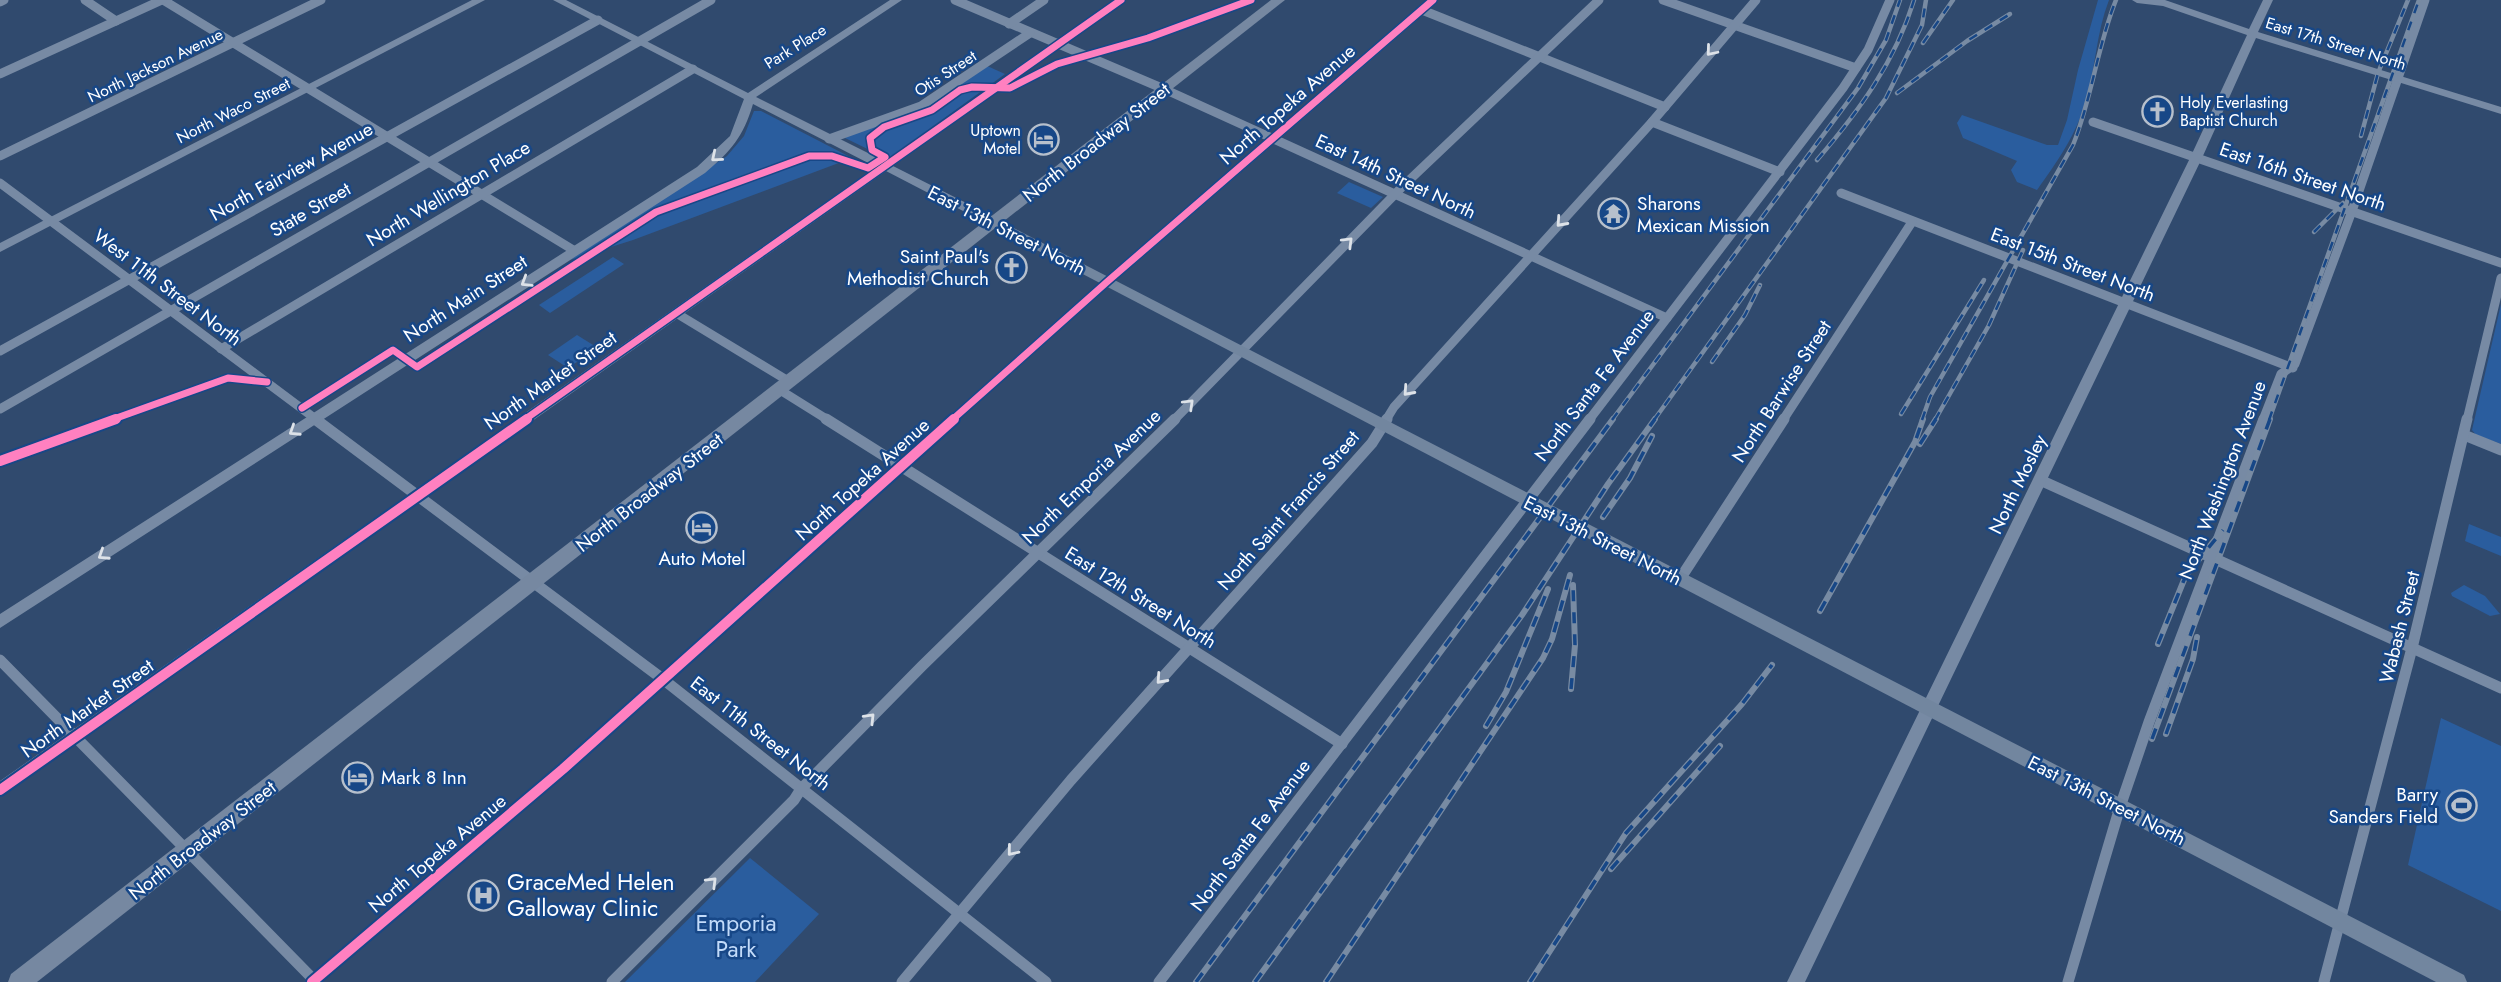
<svg xmlns="http://www.w3.org/2000/svg" width="2501" height="982" font-family="Jost,sans-serif">
<style>
.green{fill:#2a5d9e}
.lines{fill:none;stroke-linecap:round;stroke-linejoin:round}
.minor-far1{stroke:#778aa4;stroke-width:9}
.minor{stroke:#778aa4;stroke-width:11}
.tertiary{fill:#778aa4;fill-rule:evenodd}
.secondary{fill:#72869f;fill-rule:evenodd}
.primary{fill:#7688a1;fill-rule:evenodd}
.rail-far1-casing{stroke:#788ba3;stroke-width:4.5}
.rail-casing{stroke:#788ba3;stroke-width:6}
.rail-far1{stroke:#174787;stroke-width:2.5;stroke-dasharray:9;stroke-linecap:butt}
.rail{stroke:#174787;stroke-width:3.5;stroke-dasharray:11;stroke-linecap:butt}
.cycleway-far1-casing{stroke:#174787;stroke-width:10}
.cycleway-casing{stroke:#174787;stroke-width:14}
.cycleway-far1{stroke:#ff80c0;stroke-width:7}
.cycleway{stroke:#ff80c0;stroke-width:10}
.oneway{stroke:#dde2e8}
.labels{text-anchor:middle;stroke-width:5;stroke-linejoin:round;paint-order:stroke}
.far-street-label{font-size:16px;fill:#fff;stroke:#174787}
.far-poi-label{font-size:16px;fill:#fff;stroke:#174787;text-anchor:start}
.street-label{font-size:19px;fill:#fff;stroke:#174787}
.poi-label{font-size:19px;fill:#fff;stroke:#174787;text-anchor:start}
.near-poi-label{font-size:23px;fill:#fff;stroke:#174787;text-anchor:start}
.near-park-label{font-size:23px;fill:#c2dbfa;stroke:#174787}
</style>
<rect width="100%" height="100%" fill="#304a6e"/>
<g class="green">
<path d="M2098,0H2109C2096,33 2096,67 2086,100C2077,134 2057,162 2037,190L2017,182L2011,170L2017,161L1963,138L1957,123L1962,115L2047,145H2058L2067,120L2078,70Z"/>
<polygon points="985,65 1005,74 888,159 845,138 849,134 924,107"/>
<polygon points="754,111 761,111 852,158 633,240 570,260 727,156 744,136"/>
<polygon points="1349,182 1383,197 1371,208 1337,193"/>
<polygon points="613,257 624,264 550,313 539,305"/>
<polygon points="2501,304 2501,444 2476,435 2472,430"/>
<polygon points="577,335 598,348 568,368 548,355"/>
<polygon points="2469,524 2501,537 2501,556 2465,541"/>
<polygon points="2464,585 2485,596 2500,614 2490,616 2452,596 2451,593"/>
<polygon points="2441,718 2501,746 2501,911 2408,865"/>
<polygon points="750,858 819,914 755,982 625,982"/>
</g>
<g class="lines">
<g class="minor-far1">
<polyline points="85,0 116,21"/>
<polyline points="163,0 575,251"/>
<polyline points="955,0 1164,89 1667,318"/>
<polyline points="1663,0 1856,68"/>
<polyline points="0,2 4,0"/>
<polyline points="1422,10 1665,107"/>
<polyline points="1009,24 1044,0"/>
<polyline points="0,74 162,0"/>
<polyline points="1652,122 1780,172"/>
<polyline points="2093,122 2501,263"/>
<polyline points="829,139 921,106 1030,33"/>
<polyline points="0,156 321,0"/>
<polyline points="0,183 317,420"/>
<polyline points="1841,193 2293,368"/>
<polyline points="676,313 790,382"/>
<polyline points="221,349 693,69"/>
<polyline points="0,351 598,20"/>
<polyline points="780,390 828,420"/>
<polyline points="0,409 711,0"/>
<polyline points="952,420 1108,281 1433,0"/>
<polyline points="1174,420 1402,187 1599,0"/>
<polyline points="1386,420 1394,407 1652,122 1756,0"/>
<polyline points="1589,420 1843,88 1868,50 1890,0"/>
<polyline points="1783,420 1912,222"/>
<polyline points="2263,420 2281,374 2295,364 2352,211 2425,0"/>
<polyline points="2467,420 2501,278"/>
</g>
<g class="minor">
<polyline points="315,419 664,680 1046,982"/>
<polyline points="826,419 1342,744"/>
<polyline points="2464,435 2501,450"/>
<polyline points="2040,480 2501,688"/>
<polyline points="1680,579 1784,419"/>
<polyline points="0,660 316,982"/>
<polyline points="312,982 563,769 954,419"/>
<polyline points="612,982 794,800 801,789 922,666 1175,419"/>
<polyline points="902,982 1071,780 1372,443 1387,419"/>
<polyline points="1159,982 1590,419"/>
<polyline points="2068,982 2120,807 2149,722 2264,419"/>
<polyline points="2324,982 2412,648 2467,419"/>
</g>
<g class="tertiary">
<polygon points="472,0 485,0 0,252 0,243"/>
<path d="M553,0H566L748,93L890,0H902L756,97L884,161L1114,0H1126L893,166L998,219V225H990L886,171L0,797V781L876,167L753,104C743,137 732,150 705,173L0,628V614L697,167L730,136L744,99Z"/>
<polygon points="2132,0 2165,0 2249,29 2263,0 2273,0 2258,32 2501,107 2501,114 2256,38 2202,158 1805,982 1787,982 2190,158 2247,35 2163,6 2137,3"/>
</g>
<polygon class="secondary" points="994,218 2464,975 2467,982 2436,982 989,225 989,219"/>
<polygon class="primary" points="1271,0 1285,0 37,982 8,982 11,974"/>
<defs>
<g id="rail-far1">
<polyline points="1923,43 1953,0"/>
<polyline points="1897,93 1967,41 2010,14"/>
<polyline points="2361,136 2378,73 2408,0"/>
<path d="M1817,160C1859,111 1895,62 1914,0"/>
<polyline points="2314,232 2343,203"/>
<polyline points="1712,362 1745,315 1760,285"/>
<polyline points="1901,414 1984,280"/>
<polyline points="1612,420 1858,88 1886,40 1900,0"/>
<polyline points="1654,420 1886,98 1922,25 1926,0"/>
<path d="M1922,420L1930,397L2073,145C2092,98 2097,47 2116,0"/>
<polyline points="1935,420 1989,325 2023,250"/>
<polyline points="2269,420 2419,0"/>
</g>
<g id="rail">
<polyline points="1920,444 1936,419"/>
<polyline points="1603,517 1630,478 1652,436"/>
<polyline points="1820,611 1915,442 1923,419"/>
<polyline points="2158,644 2186,575 2223,530"/>
<polyline points="1571,689 1575,645 1573,585"/>
<polyline points="1486,726 1506,692 1548,589"/>
<polyline points="2166,734 2193,659 2197,637"/>
<polyline points="2152,739 2270,419"/>
<polyline points="1611,869 1720,746"/>
<polyline points="1196,982 1613,419"/>
<polyline points="1255,982 1522,615 1608,484 1655,419"/>
<polyline points="1326,982 1543,658 1552,639 1570,575"/>
<polyline points="1530,982 1626,833 1742,704 1772,665"/>
</g>
</defs>
<use href="#rail-far1" class="rail-far1-casing"/>
<use href="#rail" class="rail-casing"/>
<use href="#rail-far1" class="rail-far1"/>
<use href="#rail" class="rail"/>
<defs>
<g id="cycleway-far1">
<polyline points="302,408 393,350 417,367 656,212 809,156 832,156 868,168 885,157 872,150 870,138 884,127 932,110 960,90 972,87 1010,88 1057,64 1148,38 1251,0"/>
<polyline points="111,420 228,378 267,382"/>
<polyline points="524,420 1121,0"/>
<polyline points="952,420 1108,281 1433,0"/>
</g>
<g id="cycleway">
<polyline points="0,461 116,419"/>
<polyline points="0,790 527,419"/>
<polyline points="312,982 563,769 954,419"/>
</g>
</defs>
<use href="#cycleway-far1" class="cycleway-far1-casing"/>
<use href="#cycleway" class="cycleway-casing"/>
<use href="#cycleway-far1" class="cycleway-far1"/>
<use href="#cycleway" class="cycleway"/>
</g>
<defs><path id="oneway-chevron" d="M-2-3.5L2.5 0L-2 3.5" fill="none" stroke-width="1.6" stroke-linecap="round" stroke-linejoin="round" transform="scale(1.75)"/></defs>
<g class="oneway">
<use href="#oneway-chevron" transform="translate(1711 51) rotate(130)"/>
<use href="#oneway-chevron" transform="translate(716 157) rotate(140)"/>
<use href="#oneway-chevron" transform="translate(1561 222) rotate(132)"/>
<use href="#oneway-chevron" transform="translate(1348 242) rotate(-45)"/>
<use href="#oneway-chevron" transform="translate(526 282) rotate(148)"/>
<use href="#oneway-chevron" transform="translate(1408 391) rotate(132)"/>
<use href="#oneway-chevron" transform="translate(1189 404) rotate(-44)"/>
<use href="#oneway-chevron" transform="translate(294 431) rotate(147)"/>
<use href="#oneway-chevron" transform="translate(103 555) rotate(147)"/>
<use href="#oneway-chevron" transform="translate(1161 679) rotate(132)"/>
<use href="#oneway-chevron" transform="translate(870 718) rotate(-46)"/>
<use href="#oneway-chevron" transform="translate(1012 851) rotate(129)"/>
<use href="#oneway-chevron" transform="translate(712 882) rotate(-45)"/>
</g>
<defs>
<symbol id="church-ring" viewBox="-11 -11 22 22"><circle r="9.5" fill="#174787" stroke="#b7c0cc" stroke-width="1.5"/><path d="M-1.2-6h2.4v3.5h3.3v2.4h-3.3V6h-2.4V-.1h-3.3v-2.4h3.3Z" fill="#b7c0cc"/></symbol>
<symbol id="hotel-ring" viewBox="-11 -11 22 22"><circle r="9.5" fill="#174787" stroke="#b7c0cc" stroke-width="1.5"/><path d="M-6-4.5h1.5V1H6V5H4.5V3h-9V5H-6ZM-4 0a1.8 1.8 0 1 1 3.6 0ZM.5 0V-2.5h3Q6-2.5 6 0Z" fill="#b7c0cc"/></symbol>
<symbol id="temple-ring" viewBox="-11 -11 22 22"><circle r="9.5" fill="#174787" stroke="#b7c0cc" stroke-width="1.5"/><path d="M0-6L5-2H3V0L6.5 2.5H4V6H1.5V3h-3V6H-4V2.5H-6.5L-3 0V-2H-5Z" fill="#b7c0cc"/></symbol>
<symbol id="stadium-ring" viewBox="-11 -11 22 22"><circle r="9.5" fill="#174787" stroke="#b7c0cc" stroke-width="1.5"/><path d="M0-5a6.5 5 0 1 0 0 10a6.5 5 0 1 0 0-10ZM-3.5-1.8h7v3.6h-7Z" fill="#b7c0cc"/></symbol>
<symbol id="hospital-ring" viewBox="-11 -11 22 22"><circle r="9.5" fill="#174787" stroke="#b7c0cc" stroke-width="1.5"/><path d="M-5-5h3v3.5h4V-5h3V5h-3V1.5h-4V5h-3Z" fill="#b7c0cc"/></symbol>
</defs>
<g fill-rule="evenodd">
<use href="#church-ring" x="2140" y="94" width="35" height="35"/>
<use href="#hotel-ring" x="1026" y="122" width="35" height="35"/>
<use href="#temple-ring" x="1596" y="196" width="35" height="35"/>
<use href="#church-ring" x="994" y="250" width="35" height="35"/>
<use href="#hotel-ring" x="684" y="510" width="35" height="35"/>
<use href="#hotel-ring" x="340" y="760" width="35" height="35"/>
<use href="#stadium-ring" x="2444" y="788" width="35" height="35"/>
<use href="#hospital-ring" x="466" y="878" width="35" height="35"/>
</g>
<g class="labels">
<g class="far-street-label">
<text transform="translate(2336 43) rotate(17)" y="6">East 17th Street North</text>
<text transform="translate(795 46) rotate(-32)" y="6">Park Place</text>
<text transform="translate(155 65) rotate(-26)" y="6">North Jackson Avenue</text>
<text transform="translate(945 73) rotate(-33)" y="6">Otis Street</text>
<text transform="translate(233 110) rotate(-27)" y="6">North Waco Street</text>
</g>
<g class="far-poi-label">
<text x="2180" y="108">Holy Everlasting<tspan x="2180" dy="18">Baptist Church</tspan></text>
<text x="1021" y="136" text-anchor="end">Uptown<tspan x="1021" dy="18">Motel</tspan></text>
</g>
<g class="street-label">
<text transform="translate(1287 104) rotate(-41)" y="7">North Topeka Avenue</text>
<text transform="translate(1096 142) rotate(-38)" y="7">North Broadway Street</text>
<text transform="translate(291 171) rotate(-29)" y="7">North Fairview Avenue</text>
<text transform="translate(1396 176) rotate(25)" y="7">East 14th Street North</text>
<text transform="translate(2303 176) rotate(19)" y="7">East 16th Street North</text>
<text transform="translate(448 193) rotate(-31)" y="7">North Wellington Place</text>
<text transform="translate(310 209) rotate(-30)" y="7">State Street</text>
<text transform="translate(1007 230) rotate(27)" y="7">East 13th Street North</text>
<text transform="translate(2073 264) rotate(21)" y="7">East 15th Street North</text>
<text transform="translate(168 287) rotate(37)" y="7">West 11th Street North</text>
<text transform="translate(465 298) rotate(-33)" y="7">North Main Street</text>
<text transform="translate(550 380) rotate(-35)" y="7">North Market Street</text>
<text transform="translate(1594 385) rotate(-53)" y="7">North Santa Fe Avenue</text>
<text transform="translate(1781 391) rotate(-57)" y="7">North Barwise Street</text>
<text transform="translate(1091 476) rotate(-44)" y="7">North Emporia Avenue</text>
<text transform="translate(862 479) rotate(-42)" y="7">North Topeka Avenue</text>
<text transform="translate(2222 480) rotate(-69)" y="7">North Washington Avenue</text>
<text transform="translate(2017 484) rotate(-64)" y="7">North Mosley</text>
<text transform="translate(649 492) rotate(-38)" y="7">North Broadway Street</text>
<text transform="translate(1288 510) rotate(-49)" y="7">North Saint Francis Street</text>
<text transform="translate(1603 540) rotate(27)" y="7">East 13th Street North</text>
<text transform="translate(1141 597) rotate(32)" y="7">East 12th Street North</text>
<text transform="translate(2399 627) rotate(-76)" y="7">Wabash Street</text>
<text transform="translate(87 708) rotate(-35)" y="7">North Market Street</text>
<text transform="translate(761 733) rotate(38)" y="7">East 11th Street North</text>
<text transform="translate(2107 800) rotate(27)" y="7">East 13th Street North</text>
<text transform="translate(1250 835) rotate(-53)" y="7">North Santa Fe Avenue</text>
<text transform="translate(202 840) rotate(-38)" y="7">North Broadway Street</text>
<text transform="translate(437 853) rotate(-40)" y="7">North Topeka Avenue</text>
</g>
<g class="poi-label">
<text x="1637" y="210">Sharons<tspan x="1637" dy="22">Mexican Mission</tspan></text>
<text x="989" y="263" text-anchor="end">Saint Paul's<tspan x="989" dy="22">Methodist Church</tspan></text>
<text x="702" y="565" text-anchor="middle">Auto Motel</text>
<text x="381" y="784">Mark 8 Inn</text>
<text x="2438" y="801" text-anchor="end">Barry<tspan x="2438" dy="22">Sanders Field</tspan></text>
</g>
<g class="near-poi-label">
<text x="507" y="890">GraceMed Helen<tspan x="507" dy="26">Galloway Clinic</tspan></text>
</g>
<g class="near-park-label">
<text x="736" y="931">Emporia<tspan x="736" dy="26">Park</tspan></text>
</g>
</g>
</svg>
